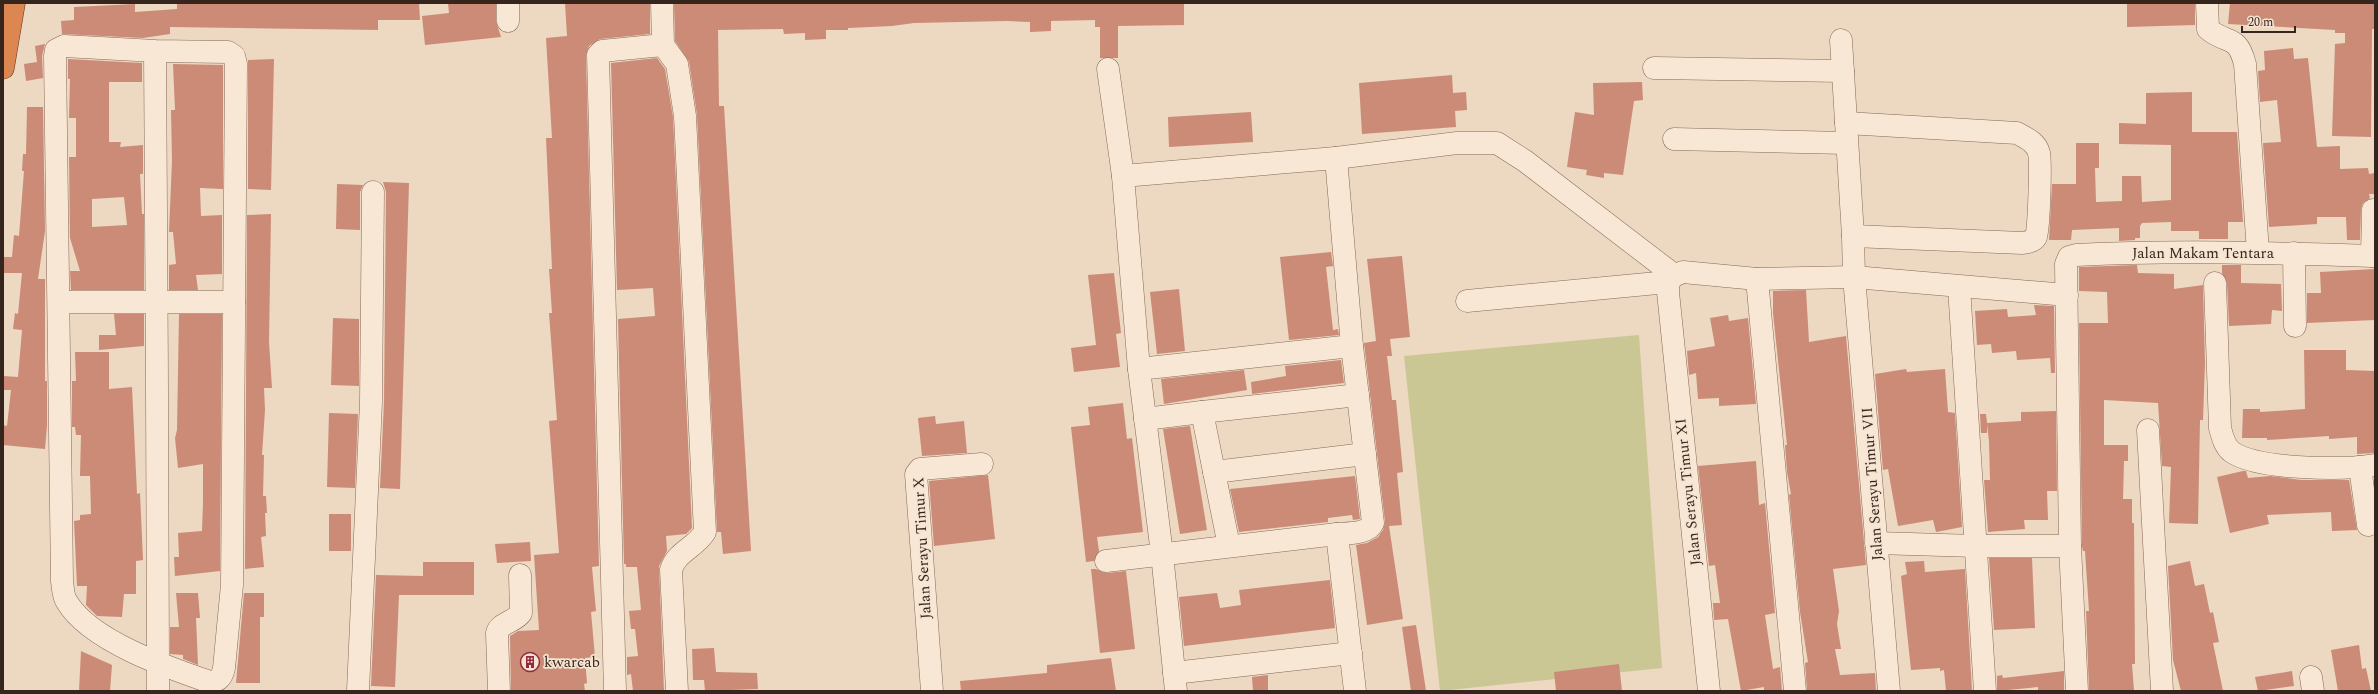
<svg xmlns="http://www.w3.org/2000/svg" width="2378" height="694" font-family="Spectral,serif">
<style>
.green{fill:#cbc795}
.building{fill:#cb8b77;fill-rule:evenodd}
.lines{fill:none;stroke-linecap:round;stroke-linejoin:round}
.minor-casing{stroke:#866959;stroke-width:23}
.highway-casing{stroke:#54382d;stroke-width:23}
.minor{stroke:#f8e7d4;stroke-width:22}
.highway{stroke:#dc8652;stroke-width:22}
.labels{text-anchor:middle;stroke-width:3.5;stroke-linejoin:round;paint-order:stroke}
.street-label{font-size:15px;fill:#36251d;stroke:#f5e4d1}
.poi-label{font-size:15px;fill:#36251d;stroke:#f5e4d1;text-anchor:start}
</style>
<rect width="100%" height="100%" fill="#edd8c1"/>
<polygon class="green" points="1639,335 1662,668 1440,691 1404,356"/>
<g class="building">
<polygon points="177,3 419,3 420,20 378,20 378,30 170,27 170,34 143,38 62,34 61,21 74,20 74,7 135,4 135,12 177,9"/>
<polygon points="448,3 496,3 496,21 501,37 425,45 422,16 449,13"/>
<polygon points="565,3 650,3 650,34 600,39 589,46 586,55 599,566 592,567 596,611 591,612 595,657 585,658 587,683 584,684 585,691 511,691 510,636 518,631 539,630 534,555 559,553 549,421 557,420 549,313 552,313 549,269 552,269 546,138 552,138 546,38 567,36"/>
<polygon points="674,3 1184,3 1184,25 1118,26 1118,58 1100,58 1100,27 1095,27 1095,20 1051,21 1051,31 1030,32 1030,22 1007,21 914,23 892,26 848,28 848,30 826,30 826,39 805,40 805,33 784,34 783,29 718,30 719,106 724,106 751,551 723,554 721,532 717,532 697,115 689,62 675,41"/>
<polygon points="2195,3 2195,25 2127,27 2127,4"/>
<polygon points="2230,3 2375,3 2375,29 2372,29 2371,137 2332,136 2335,44 2345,43 2345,33 2335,33 2335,30 2228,24"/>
<polygon points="45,44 42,56 43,78 26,81 24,64 37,62 35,46"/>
<polygon points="2293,48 2294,59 2308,58 2317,147 2340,146 2340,169 2368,168 2369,174 2375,173 2375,194 2369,194 2370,198 2363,203 2361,209 2360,240 2347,240 2346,217 2317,217 2317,224 2269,227 2263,143 2281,142 2277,100 2260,102 2258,71 2265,70 2264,51"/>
<polygon points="657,58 665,69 673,117 692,528 686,534 666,536 667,551 659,566 664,691 633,691 631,674 627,675 627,657 638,656 635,629 631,629 629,611 641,610 637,567 626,567 626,564 624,564 618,319 655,316 653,288 617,290 611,63"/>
<path d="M68,59L142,63V82H109V142H121L120,147L143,145V174H140L142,214H144V290H71L70,271H80L70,238L69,157H76V118H69L70,79H68ZM124,197L127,225L92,227V199Z"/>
<polygon points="274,59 271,190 248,189 248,60"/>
<polygon points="173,64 223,65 223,189 200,188 201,216 222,215 222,274 196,275 198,290 169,290 169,265 176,264 173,232 169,232 172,161 171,110 175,110"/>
<polygon points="1452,75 1453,93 1466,92 1467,110 1455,111 1456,127 1362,134 1359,83"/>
<polygon points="1642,82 1643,100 1634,101 1623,175 1604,173 1604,178 1586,175 1587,170 1567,167 1575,112 1594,115 1593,83"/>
<polygon points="2192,92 2192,132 2237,132 2243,222 2228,222 2228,239 2199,239 2199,231 2171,231 2171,222 2142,223 2140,226 2140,238 2135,238 2135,240 2119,241 2119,228 2072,230 2071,240 2049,240 2052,184 2076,184 2076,143 2099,143 2099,168 2095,168 2096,202 2122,201 2122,176 2141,176 2142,202 2171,200 2171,145 2119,144 2119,123 2146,124 2146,93"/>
<polygon points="27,107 43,107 45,231 38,279 45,279 45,381 47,381 47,425 45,449 3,445 3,425 7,426 11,390 3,390 3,376 18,377 22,330 13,329 15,313 18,314 22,273 3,273 3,257 12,257 14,235 19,236 24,171 22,171 23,154 26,154"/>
<polygon points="1251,112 1253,142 1169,147 1168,117"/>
<polygon points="383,182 409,183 400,489 380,488 384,402 386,192"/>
<polygon points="337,184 363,185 360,192 360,230 336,229"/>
<polygon points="271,214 269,342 272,388 264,388 265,410 262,455 264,455 263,496 266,496 267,513 265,513 266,536 261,537 264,567 245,569 247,215"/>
<polygon points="1331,252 1333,266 1326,267 1333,330 1338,329 1339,335 1289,340 1280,257"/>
<polygon points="1402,256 1410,337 1390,339 1392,356 1387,356 1392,400 1396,400 1403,472 1397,473 1402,525 1389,526 1403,619 1367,625 1356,545 1367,543 1378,537 1383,530 1385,522 1364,343 1376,341 1367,259"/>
<polygon points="2137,265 2138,273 2174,274 2174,289 2203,285 2205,362 2203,420 2200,420 2198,524 2169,523 2171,467 2162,466 2158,403 2104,400 2104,445 2128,445 2128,461 2124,461 2123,499 2132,499 2132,523 2134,523 2135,664 2132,664 2134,691 2089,691 2086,611 2089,611 2085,551 2083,551 2082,546 2079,323 2108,323 2107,292 2079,291 2079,267"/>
<polygon points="2222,265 2241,265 2241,283 2281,284 2282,311 2272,310 2271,324 2229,326 2227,283 2222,273"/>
<polygon points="2375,269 2375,320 2307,323 2307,293 2321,293 2320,272"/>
<polygon points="1114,273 1121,333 1116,334 1120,367 1074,372 1071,348 1096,345 1088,275"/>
<polygon points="1179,289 1185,351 1157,354 1150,292"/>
<polygon points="1806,290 1809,342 1846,336 1866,565 1833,569 1839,611 1837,624 1841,649 1835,649 1840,675 1875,673 1876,691 1807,691 1805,663 1808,662 1800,612 1789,495 1791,494 1787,472 1785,445 1787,445 1773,313 1773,291"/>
<polygon points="2034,305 2054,306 2055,373 2051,373 2050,358 2017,360 2016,351 1992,353 1991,344 1977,345 1975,311 2007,309 2008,317 2036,315"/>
<polygon points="114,314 144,314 144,346 99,350 99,335 116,335"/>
<polygon points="179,314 222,314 220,571 175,576 174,557 179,557 178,533 202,531 203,503 203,464 178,468 175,438 177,430"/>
<polygon points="1728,315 1729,321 1748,318 1756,404 1719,406 1719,398 1698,399 1696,373 1689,375 1687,351 1715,346 1710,318"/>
<polygon points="333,318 359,319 359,386 331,385"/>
<polygon points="2304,350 2346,350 2346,370 2375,371 2375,453 2357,454 2357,437 2329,439 2329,436 2267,440 2267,438 2242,438 2243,409 2260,409 2260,412 2305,409"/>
<polygon points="75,352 109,352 109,389 132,387 137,494 140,493 143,560 136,561 136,594 124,594 122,617 97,616 86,605 87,586 77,586 74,521 80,520 80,515 91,514 90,476 80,476 81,435 76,435 75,427 72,427 72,381 76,381"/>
<polygon points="1341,360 1344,383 1252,394 1251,382 1286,376 1285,366"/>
<polygon points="1906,369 1907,372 1945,369 1948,412 1955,413 1962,527 1936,532 1933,520 1898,526 1888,469 1883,470 1875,374"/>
<polygon points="1244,370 1247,390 1164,404 1161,379"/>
<polygon points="1123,403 1127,439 1132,438 1143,532 1097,537 1099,551 1094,561 1086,562 1071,427 1090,425 1088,407"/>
<polygon points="2056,411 2057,491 2047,491 2048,520 2024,520 2025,529 1988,532 1984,480 1990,480 1989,441 1987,424 1987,433 1981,433 1980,414 1986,414 1987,423 2021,421 2021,412"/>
<polygon points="329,413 358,414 355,488 327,487"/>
<polygon points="935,416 936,424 964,421 967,453 922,456 918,418"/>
<polygon points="1190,426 1207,530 1180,534 1163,429"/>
<polygon points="1756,461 1759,505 1765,503 1775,613 1765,615 1773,669 1780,667 1782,691 1764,691 1764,687 1741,691 1728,619 1714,620 1713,603 1720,603 1715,565 1709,566 1698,466"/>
<polygon points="2243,471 2246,471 2248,478 2270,476 2301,480 2349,480 2357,530 2332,531 2331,512 2267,515 2269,524 2230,533 2217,477"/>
<polygon points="988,475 995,539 934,546 929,481"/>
<polygon points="1355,476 1360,519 1353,520 1352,515 1328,518 1328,522 1239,532 1230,489"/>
<rect x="329" y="514" width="22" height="37"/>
<polygon points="530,542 531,561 497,563 495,544"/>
<polygon points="1989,558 2032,558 2035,628 1994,630"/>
<polygon points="1924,561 1925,572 1965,569 1972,691 1946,691 1944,670 1940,671 1940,668 1911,670 1901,576 1907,574 1905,562"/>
<polygon points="2190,561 2195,586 2204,584 2210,613 2213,612 2219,642 2213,643 2223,691 2181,691 2173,660 2168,566"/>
<polygon points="423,562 474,562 474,595 399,595 395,687 371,686 376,575 423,576"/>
<polygon points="1091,569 1096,569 1107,573 1126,571 1135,649 1100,653"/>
<polygon points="1330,580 1335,628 1184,646 1179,597 1217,593 1220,608 1241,605 1239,590"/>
<polygon points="176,593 198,593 200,618 196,618 198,665 183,659 183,655 170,654 170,627 179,627"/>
<polygon points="244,593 264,593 264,617 260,617 260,683 236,683"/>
<polygon points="1416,625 1426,691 1411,691 1402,627"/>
<polygon points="2359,645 2362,669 2366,668 2371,691 2338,691 2331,650"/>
<polygon points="714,648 716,672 757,673 758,689 705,691 704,680 693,680 692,649"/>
<polygon points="81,651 112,665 110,691 79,691"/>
<polygon points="1111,658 1116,691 961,691 960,681 1047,673 1047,665"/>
<polygon points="1619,664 1622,691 1556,691 1554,672"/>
<polygon points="2064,671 2064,691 2038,691 2038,687 1997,691 1997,676 2002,675 2003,678"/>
<polygon points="2292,671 2294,686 2258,691 2255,677"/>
<polygon points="1268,675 1268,691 1253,691 1252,677"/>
</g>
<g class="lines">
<defs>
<g id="minor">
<polyline points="508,3 508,21"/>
<path d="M662,3L663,45L677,64L685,116L705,532C695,548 676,552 671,570L677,691"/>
<path d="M2207,3L2208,29C2227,45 2237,33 2245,64L2258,252"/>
<polyline points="1841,40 1853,236 1854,277 1889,691"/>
<path d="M155,51L228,52L234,56L236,64L232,585L224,668C222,677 219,681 210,682C169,668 90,641 67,602C63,597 63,588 62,581L55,56L56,50L64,46L155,51C157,255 157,460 158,664V691"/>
<polyline points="1654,68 1843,71"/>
<polyline points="1108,69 1123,176"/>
<path d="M1846,123L2017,133C2026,138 2036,142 2039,153C2041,161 2039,232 2036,237C2033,242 2027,242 2022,243L1853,236"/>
<polyline points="1674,139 1846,143"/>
<polyline points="1336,158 1457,143 1497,143 1525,161 1674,275"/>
<polyline points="2294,253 2295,326"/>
<polyline points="2372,256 2373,210"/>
<polyline points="1757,279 1795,691"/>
<path d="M2215,283L2220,428C2222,436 2225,447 2232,452C2258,470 2344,470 2375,465"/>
<polyline points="1959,287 1985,691"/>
<polyline points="1467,301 1668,282"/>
<polyline points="60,302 234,302"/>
<polyline points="1145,419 1202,412"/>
<polyline points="2148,430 2162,691"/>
<polyline points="2360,467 2368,525"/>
<polyline points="1214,472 1365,454"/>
<polyline points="1337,534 1355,691"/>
<polyline points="1876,543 1976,546 2070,546"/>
<polyline points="1229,546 1202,412 1358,395"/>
<path d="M1106,561L1337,534C1349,533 1368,534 1373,523L1352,346L1336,158L1123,176L1139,369"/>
<polyline points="1174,673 1351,653"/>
<polyline points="2311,677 2313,691"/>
<polyline points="358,691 371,402 373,192"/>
<path d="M499,691L497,633C499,623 515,622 521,613L520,575"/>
<polyline points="615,691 598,55 602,51 663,45"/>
<polyline points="932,691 916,474 920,469 982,464"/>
<polyline points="1176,691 1162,554 1139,369 1352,346"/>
<path d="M1709,691L1668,292C1668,280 1671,276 1683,272L1757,279L1854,277L2067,295"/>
<path d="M2077,691L2070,546L2066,264L2069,257L2076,255C2176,250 2275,253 2375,256"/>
</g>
<polyline id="highway" points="3,68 14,3"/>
</defs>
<use href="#minor" class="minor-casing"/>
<use href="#highway" class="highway-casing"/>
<use href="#minor" class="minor"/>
<use href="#highway" class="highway"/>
</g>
<defs>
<symbol id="building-ring" viewBox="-11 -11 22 22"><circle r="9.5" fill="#f5e4d1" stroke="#952a3e" stroke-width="1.5"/><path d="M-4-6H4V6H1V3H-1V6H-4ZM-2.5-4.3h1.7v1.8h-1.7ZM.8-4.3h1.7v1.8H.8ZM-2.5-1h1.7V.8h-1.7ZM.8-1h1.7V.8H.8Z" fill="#952a3e"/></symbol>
</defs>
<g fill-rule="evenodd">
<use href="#building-ring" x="519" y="651" width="22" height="22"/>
</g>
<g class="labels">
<g class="street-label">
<text x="2203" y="258">Jalan Makam Tentara</text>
<text transform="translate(1872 484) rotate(-94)" y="5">Jalan Serayu Timur VII</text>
<text transform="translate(1688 492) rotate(-96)" y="5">Jalan Serayu Timur XI</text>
<text transform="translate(922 548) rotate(-93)" y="5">Jalan Serayu Timur X</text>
</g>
<g class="poi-label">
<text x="544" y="667">kwarcab</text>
</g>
</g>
<rect width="2378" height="694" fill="none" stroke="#36251d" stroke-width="8"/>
<path d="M2242 26v6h53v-6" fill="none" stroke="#36251d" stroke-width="2"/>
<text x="2248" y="26" font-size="12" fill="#36251d" stroke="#f5e4d1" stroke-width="3" paint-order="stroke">20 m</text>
</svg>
